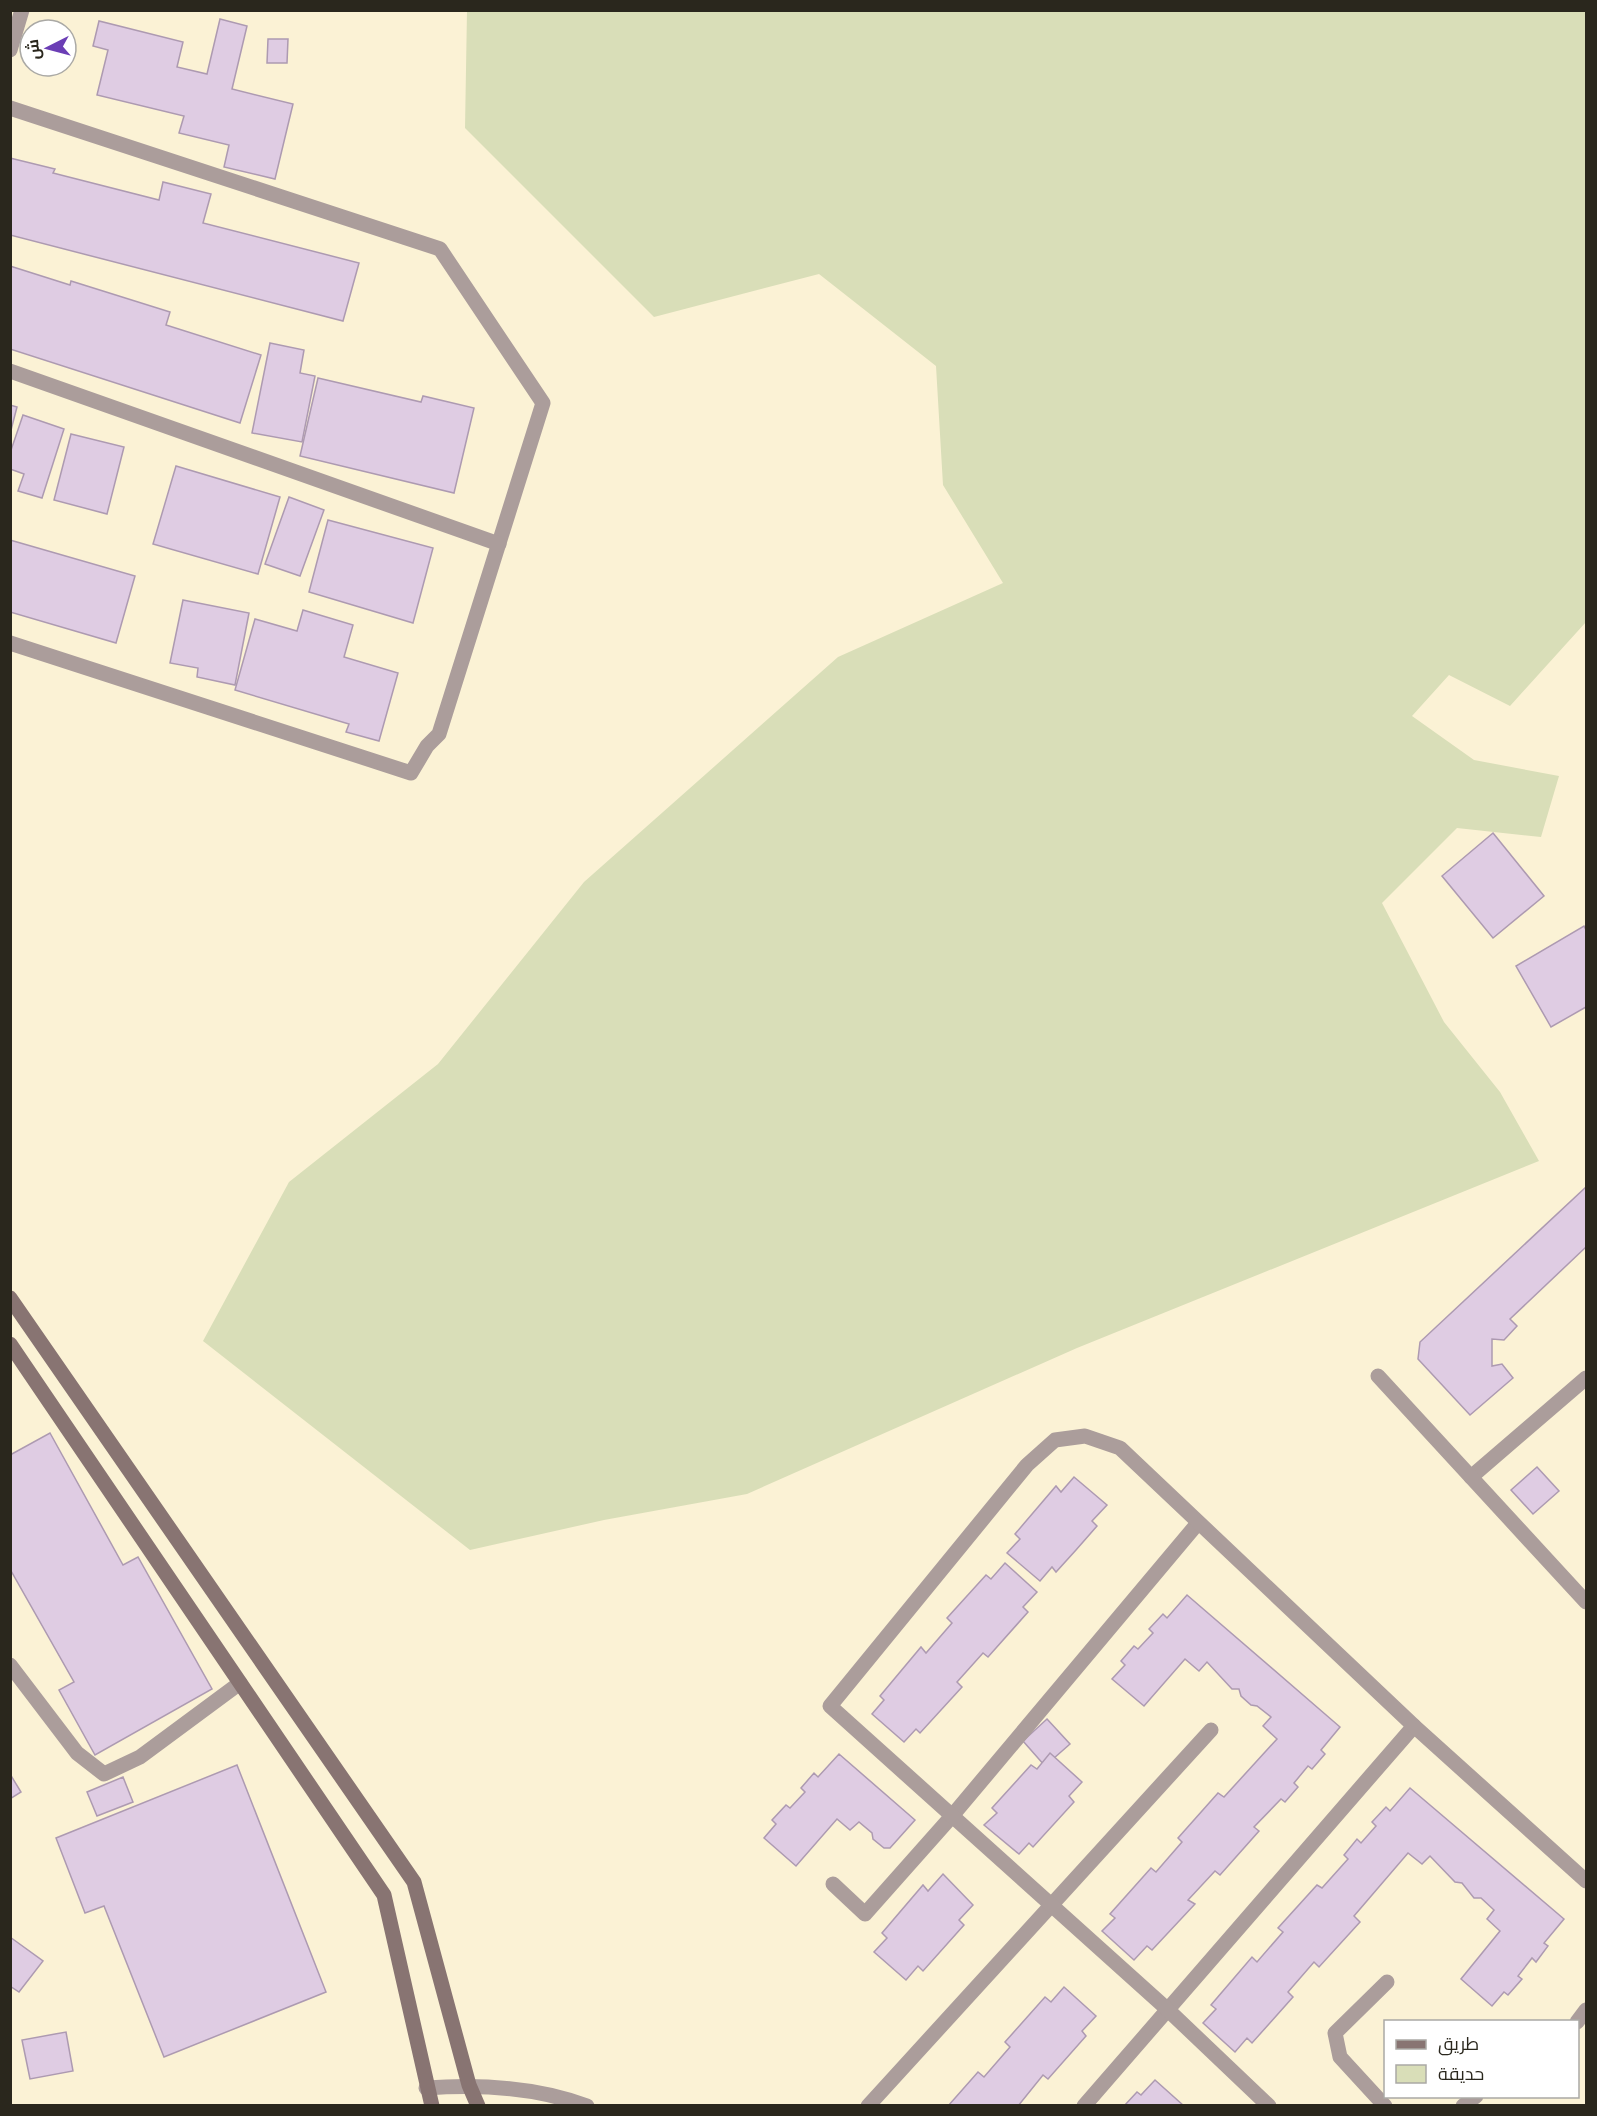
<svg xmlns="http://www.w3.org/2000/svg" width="1597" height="2116" font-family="Signika,Cairo,sans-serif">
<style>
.green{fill:#d9deb8}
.building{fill:#dfcce3;stroke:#ad9ab1;stroke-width:1.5}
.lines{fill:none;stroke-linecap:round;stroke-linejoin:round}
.lane{stroke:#ab9d9b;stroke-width:15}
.street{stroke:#ab9d9b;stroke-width:15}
.secondary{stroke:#887472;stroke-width:15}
</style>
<rect width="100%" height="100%" fill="#fbf2d5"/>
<polygon class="green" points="467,11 1586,11 1586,622 1510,706 1449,675 1412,716 1474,760 1559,776 1541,837 1457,828 1382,903 1444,1022 1500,1092 1539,1161 1077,1348 747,1494 604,1520 470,1550 203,1341 289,1182 438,1064 584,882 838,657 1003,583 943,485 936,366 819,274 654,317 465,128"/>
<g class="building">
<polygon points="220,19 247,26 232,89 293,104 275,179 224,167 229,145 179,133 184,116 97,95 108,50 93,46 99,21 183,42 177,67 207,74"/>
<polygon points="268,39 288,39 287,63 267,63"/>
<polygon points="10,158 55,169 53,173 159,200 163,182 211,194 203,223 359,263 343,321 10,235"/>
<polygon points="10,266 70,285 71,281 170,312 166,325 261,355 240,423 10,349"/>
<polygon points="270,343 304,350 300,373 315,376 302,442 252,433"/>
<polygon points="318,378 421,402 423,396 474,408 454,493 300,456"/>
<polygon points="10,405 17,407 10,434"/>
<polygon points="23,415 64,429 42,498 18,491 24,474 10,469 10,453"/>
<polygon points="71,434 124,447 107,514 54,500"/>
<polygon points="176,466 280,497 258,574 153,544"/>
<polygon points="289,497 324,510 300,576 265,564"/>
<polygon points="328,520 433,548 413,623 309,592"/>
<polygon points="10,540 135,576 116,643 10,612"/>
<polygon points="183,600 249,613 235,685 197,677 198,668 170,663"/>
<polygon points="303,610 353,625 344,657 398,673 379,741 346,732 349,724 235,690 255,619 297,631"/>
<polygon points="1493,833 1544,896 1493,938 1442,876"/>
<polygon points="1584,926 1586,930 1586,1007 1551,1027 1516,966"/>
<polygon points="1586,1187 1586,1247 1510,1319 1517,1326 1504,1340 1492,1339 1492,1366 1502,1364 1513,1378 1470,1415 1418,1359 1420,1342"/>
<polygon points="50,1433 123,1565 138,1557 212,1689 95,1755 59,1690 74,1682 10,1569 10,1455"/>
<polygon points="1537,1467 1559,1491 1533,1514 1511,1490"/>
<polygon points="1074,1477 1107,1505 1092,1521 1097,1526 1076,1550 1056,1572 1052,1567 1040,1581 1007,1553 1020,1539 1015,1534 1056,1486 1061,1492"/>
<polygon points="1005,1563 1037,1592 1023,1607 1028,1612 988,1657 983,1653 957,1682 962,1687 920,1733 916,1729 904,1742 872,1714 884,1700 880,1696 921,1647 926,1653 952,1623 947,1618 986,1575 991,1579"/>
<polygon points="1187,1595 1340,1727 1321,1750 1325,1754 1312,1769 1308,1766 1294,1783 1298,1787 1285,1802 1281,1799 1254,1827 1259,1831 1220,1875 1215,1871 1188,1900 1195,1904 1152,1950 1147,1946 1134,1960 1102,1931 1115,1918 1110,1914 1151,1868 1156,1872 1182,1842 1178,1838 1218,1793 1224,1797 1277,1739 1263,1726 1271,1717 1257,1706 1251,1705 1241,1696 1239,1689 1232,1689 1207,1662 1199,1671 1185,1659 1144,1706 1112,1679 1125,1665 1121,1661 1134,1646 1138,1649 1153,1633 1149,1629 1163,1614 1167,1618"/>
<polygon points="1047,1719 1070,1744 1045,1766 1023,1741"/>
<polygon points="1050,1753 1082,1782 1069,1796 1074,1802 1033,1847 1029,1843 1019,1854 984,1825 997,1813 992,1808 1031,1765 1037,1769"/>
<polygon points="839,1754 915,1820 890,1848 884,1848 873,1839 872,1833 859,1822 850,1830 837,1819 796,1866 764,1838 776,1824 772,1820 786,1805 790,1808 805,1792 801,1788 814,1773 818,1777"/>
<polygon points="237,1765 326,1992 164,2057 104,1906 85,1913 56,1838"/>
<polygon points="10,1774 21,1792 10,1799"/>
<polygon points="123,1777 133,1802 97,1816 87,1792"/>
<polygon points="1410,1788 1564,1919 1544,1943 1548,1946 1536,1962 1532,1958 1518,1976 1522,1979 1508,1995 1504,1992 1492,2006 1461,1979 1500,1931 1487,1919 1494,1910 1481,1898 1474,1898 1462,1883 1455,1882 1430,1856 1422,1864 1408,1853 1354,1916 1360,1922 1319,1967 1314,1962 1288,1992 1293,1997 1252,2043 1247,2038 1235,2052 1203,2023 1216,2009 1211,2005 1252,1957 1257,1962 1283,1932 1278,1928 1317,1885 1322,1888 1348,1859 1344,1855 1357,1839 1361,1843 1376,1826 1372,1822 1386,1807 1390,1811"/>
<polygon points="943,1874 973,1905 959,1920 964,1925 923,1971 918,1966 906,1980 874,1952 887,1938 882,1933 923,1885 928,1891"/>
<polygon points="10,1937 43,1961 19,1992 10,1986"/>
<polygon points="1064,1987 1096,2016 1082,2031 1086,2036 1048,2079 1043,2075 1018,2106 948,2106 978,2072 984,2077 1010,2047 1005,2042 1045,1997 1051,2002"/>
<polygon points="66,2032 73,2071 30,2079 22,2040"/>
<polygon points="1155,2080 1184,2106 1124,2106 1137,2092 1141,2095"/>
</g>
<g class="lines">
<g class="lane">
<polyline points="1471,1477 1586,1378"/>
<polyline points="10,1665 77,1753 104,1774 140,1757 240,1683"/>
<polyline points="833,1884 865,1914 952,1816 1198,1523"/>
<polyline points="868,2106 1211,1730"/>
<polyline points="1385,2106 1340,2057 1335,2033 1387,1982"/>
</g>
<g class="street">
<polyline points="10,50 22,10"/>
<polyline points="10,108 440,249 543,403 439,734 427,746 411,773 10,643"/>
<polyline points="10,371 499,544"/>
<polyline points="1378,1376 1586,1602"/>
<polyline points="1577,2022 1586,2010"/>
<path d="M426,2088C480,2084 536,2087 587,2106"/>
<polyline points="1084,2106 1414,1726"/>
<polyline points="1269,2106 1167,2009 830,1706 1027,1465 1055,1440 1085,1436 1120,1448 1414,1726 1586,1881"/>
<polyline points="1463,2106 1476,2096"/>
</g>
<g class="secondary">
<polyline points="10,1298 414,1882 469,2085 478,2106"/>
<polyline points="10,1344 384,1895 432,2106"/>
</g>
</g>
<rect width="1597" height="2116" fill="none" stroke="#2a271d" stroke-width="24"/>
<rect x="1384" y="2020" width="195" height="78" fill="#ffffff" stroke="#aaa9a5" stroke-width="1.5"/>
<rect x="1396" y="2040" width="30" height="9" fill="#887472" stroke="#aaa9a5" stroke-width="1.5"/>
<text x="1438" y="2050" font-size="18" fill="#2a271d">طريق</text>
<rect x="1396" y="2065" width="30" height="18" fill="#d9deb8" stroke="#aaa9a5" stroke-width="1.5"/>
<text x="1438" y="2080" font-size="18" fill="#2a271d">حديقة</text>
<g transform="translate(48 48) rotate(264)"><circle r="28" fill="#ffffff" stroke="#aaa9a5" stroke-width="1.5"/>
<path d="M0-4.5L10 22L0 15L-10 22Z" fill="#6b3eb5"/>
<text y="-9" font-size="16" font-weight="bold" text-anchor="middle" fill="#2a271d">ش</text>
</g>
</svg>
